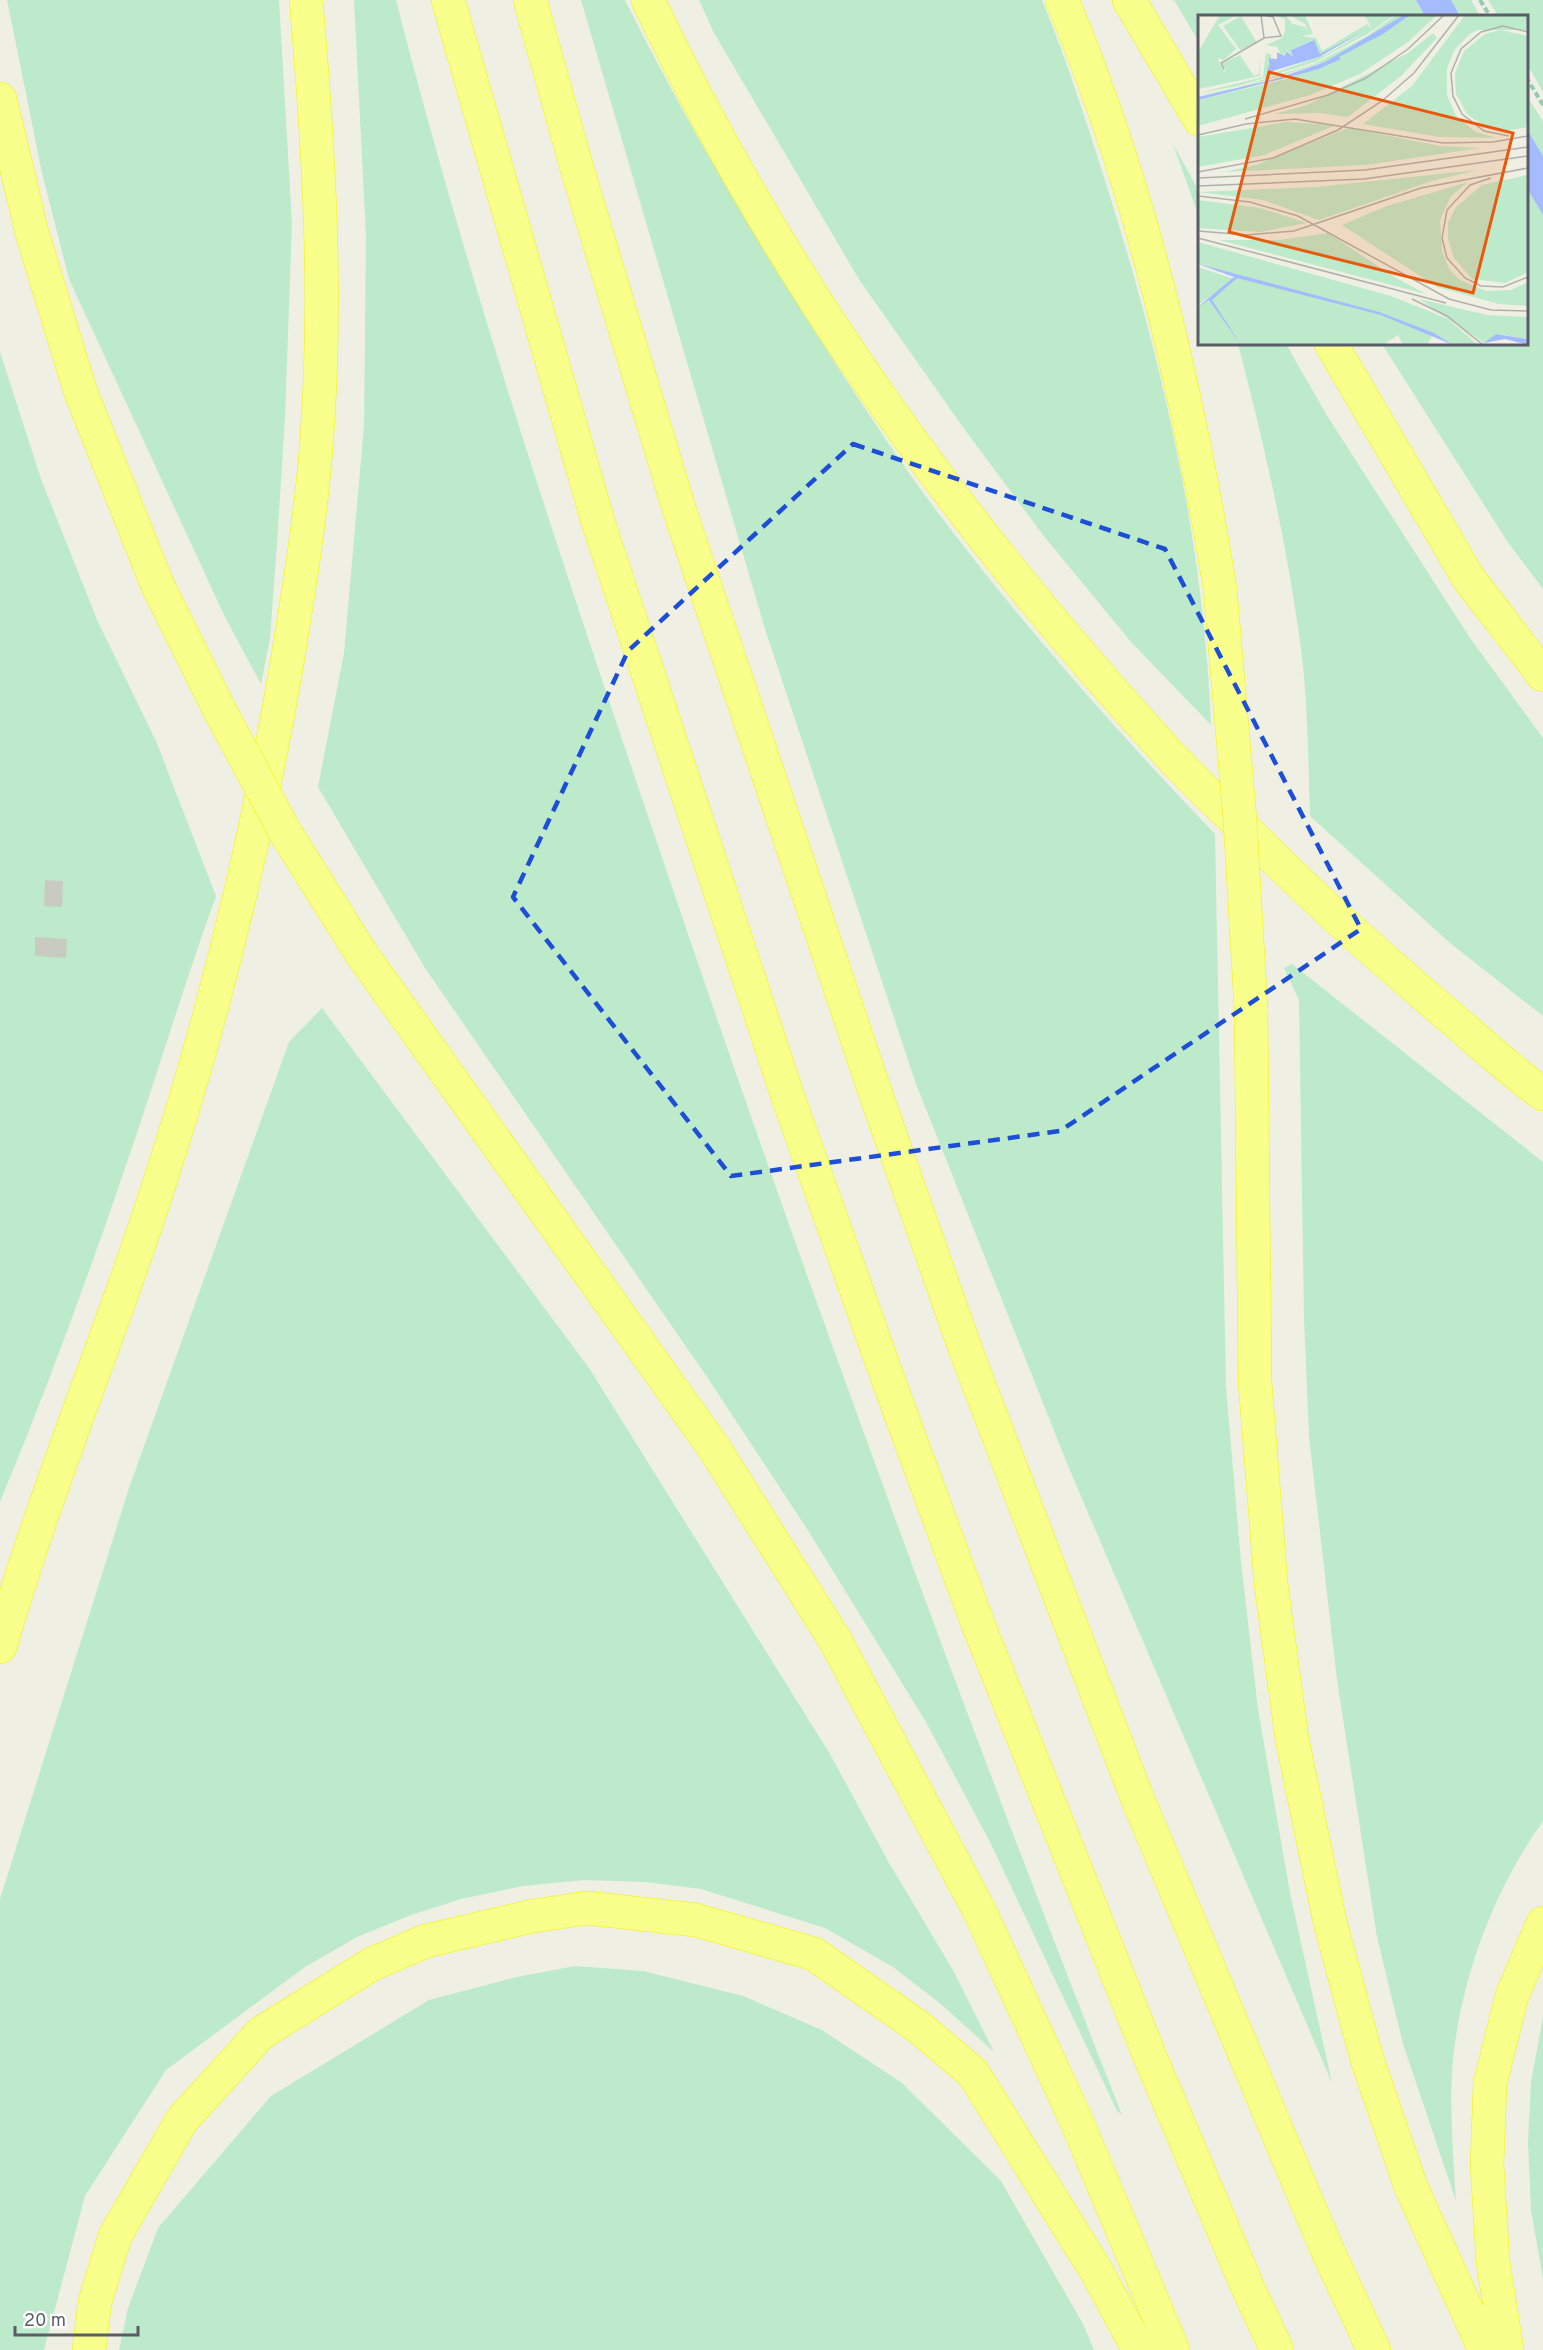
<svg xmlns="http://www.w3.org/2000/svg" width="1543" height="2350" font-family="Overpass,sans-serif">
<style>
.green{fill:#bdeacb}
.water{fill:#a4bbff}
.building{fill:#cacbc0}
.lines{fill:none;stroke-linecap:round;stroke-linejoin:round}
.highway-casing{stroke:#f2f300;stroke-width:34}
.path{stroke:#95cbb6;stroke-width:4;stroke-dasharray:6 3;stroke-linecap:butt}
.highway{stroke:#f8ff8b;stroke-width:33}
.highway-bridge-casing{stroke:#f2f300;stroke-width:34;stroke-linecap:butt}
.highway-bridge{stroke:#f8ff8b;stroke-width:33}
.marked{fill:none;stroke:#1d4ed8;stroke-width:4.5;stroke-dasharray:12 8;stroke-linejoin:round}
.inset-river{fill:none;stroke:#a4bbff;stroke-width:3}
.inset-road{fill:none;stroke:#b0b1ad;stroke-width:1.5}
.view{fill:#e8590c;fill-opacity:0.15;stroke:#e8590c;stroke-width:3}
.inset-edge{fill:none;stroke:#5b5d66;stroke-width:3}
</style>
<rect width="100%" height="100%" fill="#eff0e3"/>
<g class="green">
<polygon points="7,0 279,0 292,223 285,418 277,544 270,639 261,684 224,615 69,279 42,173"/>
<path d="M354,0H396C466,276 557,547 648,816C795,1253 953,1686 1122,2115L1117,2111L991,1844L926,1722L809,1532L709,1380L425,968L318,787L344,653L364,426L366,236Z"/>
<path d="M581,0H625C680,111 743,217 809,322C852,389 894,455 942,518C1026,629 1119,734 1215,834L1226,1387L1241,1562L1258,1709L1290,1893L1332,2083L1068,1466L916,1084L765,629Z"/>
<path d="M699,0H1042C1068,63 1088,127 1109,193C1163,365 1204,544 1211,725L1131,642L1043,535L965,430L860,281L714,33Z"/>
<polygon points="1174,0 1416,0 1425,16 1200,16 1199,42"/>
<polygon points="1451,0 1471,0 1480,16 1460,16"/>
<polygon points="1488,0 1543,0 1543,92 1527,64 1526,16 1498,16"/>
<polygon points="1526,95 1543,121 1543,156 1527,129"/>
<polygon points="1173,144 1199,191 1199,217"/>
<polygon points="1527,187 1543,211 1543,589 1507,541 1382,344 1526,344"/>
<path d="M1238,344H1286L1326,414L1470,638L1543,738V1016L1450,943L1310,816C1308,755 1308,694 1299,634C1285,536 1263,439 1238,344Z"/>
<path d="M0,352L41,479L98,622L156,741L216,896C182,990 154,1085 121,1180C84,1288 44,1396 0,1502Z"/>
<path d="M1292,964L1543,1162V1821C1494,1890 1462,1975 1453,2059C1449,2106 1453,2154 1456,2201L1403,2044L1377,1937L1337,1680L1309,1437L1304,1318L1299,1000L1284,968Z"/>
<polygon points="322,1008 589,1368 830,1754 888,1861 954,1972 994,2052 942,2005 893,1967 825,1928 701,1889 645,1882 585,1880 523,1886 461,1899 411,1915 357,1937 305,1967 166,2070 85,2196 44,2350 0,2350 0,1899 129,1488 289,1042"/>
<polygon points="575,1966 643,1971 743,1996 822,2030 902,2083 1001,2181 1083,2324 1094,2350 119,2350 128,2308 158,2228 271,2096 429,2000 517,1977"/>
<polygon points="1543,2017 1543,2279 1531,2210 1528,2142 1531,2082"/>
</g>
<g class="water">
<polygon points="1416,0 1451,0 1460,16 1425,16"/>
<polygon points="1527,129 1543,156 1543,215 1527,188"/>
</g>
<g class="building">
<polygon points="45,880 63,881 62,907 44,906"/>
<polygon points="35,937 67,939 66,958 35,956"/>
</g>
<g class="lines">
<defs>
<g id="highway">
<polyline points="448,0 599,525 789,1100 889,1382 978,1624 1151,2059 1248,2288 1277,2350"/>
<polyline points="530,0 576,165 680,512 874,1089 966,1351 1136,1795 1325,2245 1374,2350"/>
<path d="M648,0C778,276 961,528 1167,752C1201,789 1239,823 1274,858C1333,916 1392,968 1455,1021C1484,1046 1512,1072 1543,1094"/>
<path d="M1062,0C1141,187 1187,388 1220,588"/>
<polyline points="1129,0 1200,120"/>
<polyline points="0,99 32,233 80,390 157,584"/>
<polyline points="1331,344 1469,579 1543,675"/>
<polyline points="361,953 714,1448 835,1640 980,1912 1076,2120 1173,2350"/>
<polyline points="1251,1009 1255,1382 1271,1584 1292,1739 1330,1922 1367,2059 1411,2187 1485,2350"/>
<path d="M0,1647C44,1494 106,1347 155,1197C212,1024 255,848 286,669C298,596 310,523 316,450C328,300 319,149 306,0"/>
<polyline points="89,2350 95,2302 115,2236 182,2120 261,2033 372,1964 426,1941 533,1916 587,1908 696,1920 814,1954 920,2028 973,2073 1097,2272 1139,2350"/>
<polyline points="1507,2350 1493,2262 1487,2165 1490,2084 1512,1996 1543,1923"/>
</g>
</defs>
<use href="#highway" class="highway-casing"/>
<g class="path">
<polyline points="1480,0 1490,16"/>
<polyline points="1526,77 1543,105"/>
</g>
<use href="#highway" class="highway"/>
<defs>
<g id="highway-bridge">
<polyline points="157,584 218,707 285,832 361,953"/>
<polyline points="1220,588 1240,820 1251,1009"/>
</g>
</defs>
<use href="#highway-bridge" class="highway-bridge-casing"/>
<use href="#highway-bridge" class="highway-bridge"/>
</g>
<path class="marked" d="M853,444L1165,549L1361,929L1060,1131L731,1176L513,897L628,651Z"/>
<g transform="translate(1198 15)">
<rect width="330" height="330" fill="#eff0e3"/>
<path d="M22,0H39L20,10L38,34L26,45L20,43L21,48L29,59L24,48L42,40L56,61L61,59L62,37V61L1,74L0,37ZM76,0H87L95,9L107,12L111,20L107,9L91,0H107L115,19L103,21L118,23L124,36L169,9L174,13L166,0H196L171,18L117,47L40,71L0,78L65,62L68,38L74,40L70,48L76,58L129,39L166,17L122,40L115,25L94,34L95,42L87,33L89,37L84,41L79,32L68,30L84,23L87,16V4ZM198,0H239L210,27L162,59L112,80L0,111V85L89,64L126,47L40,74L0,80L38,73L116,49L168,22ZM267,0H330V15H279L272,19L257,34L249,53V80L258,101L278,117L298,123L241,122L165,109L214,71ZM43,1L59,28L42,35L25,11ZM302,15L330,21V112L307,116L287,112L269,99L258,79L257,58L266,36L287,19ZM235,18L239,23L203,61L150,102L122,98L77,99L109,90L210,38ZM88,107L138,110L66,140L0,152V122ZM150,113L242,131L282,133L168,150L26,157L58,150ZM280,155L234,166L121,205L65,185L0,177L118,172ZM330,160V257L307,268L274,264L256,243L250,224V208L258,192L284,170ZM270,167L253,181L242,205L244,236L251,254L262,265L288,276L313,275L330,267V291L301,289L239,272L144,210L189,191ZM0,185L62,193L109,208L62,217L0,213ZM130,218L198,263L228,279L21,225H82ZM0,227L193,281L250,304L280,330H255L236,318L229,330H205L200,320L185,330H0V292L21,275L0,290V252L36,264L40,261L0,249ZM221,284L289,300L330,302V324L301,319L286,328Z" fill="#bdeacb"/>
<path d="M206,0H212L185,19L114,56L0,85V82L74,65L127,47ZM166,16L121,42L71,57V43L79,44V37L86,41L89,37L85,33L95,42L93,35L116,25L122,39ZM0,249L181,297L236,318L255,330L183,300L39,263L14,285L43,330L11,285L0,292L36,262ZM298,319L330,324V330L307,324L286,328Z" fill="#a4bbff"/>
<path class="inset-river" d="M70,54L92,42M117,54L142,43"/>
<path class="inset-road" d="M63,0L66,23L83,21L75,2L65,0M26,54L23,48L66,23M47,104L130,80L168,63L210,34L246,0M0,120L48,109L97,104L245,128L295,127L330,121M311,121L286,116L264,99L255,81L253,58L263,34L283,17L305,11L330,17M0,157L75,143L140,115L184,86L216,58L261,0M0,163L167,155L330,132M293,163L272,170L249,195L244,223L249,243L267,263L283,271L305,272L330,262M0,171L166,164L330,141M0,181L52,187L100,201L251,284L293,295L330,296M0,216L48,220L96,216L223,173L330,153M0,223L248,288M214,284L249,301L285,330"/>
<path class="view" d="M71,57L315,118L275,278L31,217Z"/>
<rect width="330" height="330" class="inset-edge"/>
</g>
<path d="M15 2326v9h123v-9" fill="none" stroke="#5b5d66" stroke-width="3"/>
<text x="24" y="2326" font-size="18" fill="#5b5d66" stroke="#ffffff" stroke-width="4.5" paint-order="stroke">20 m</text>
</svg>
